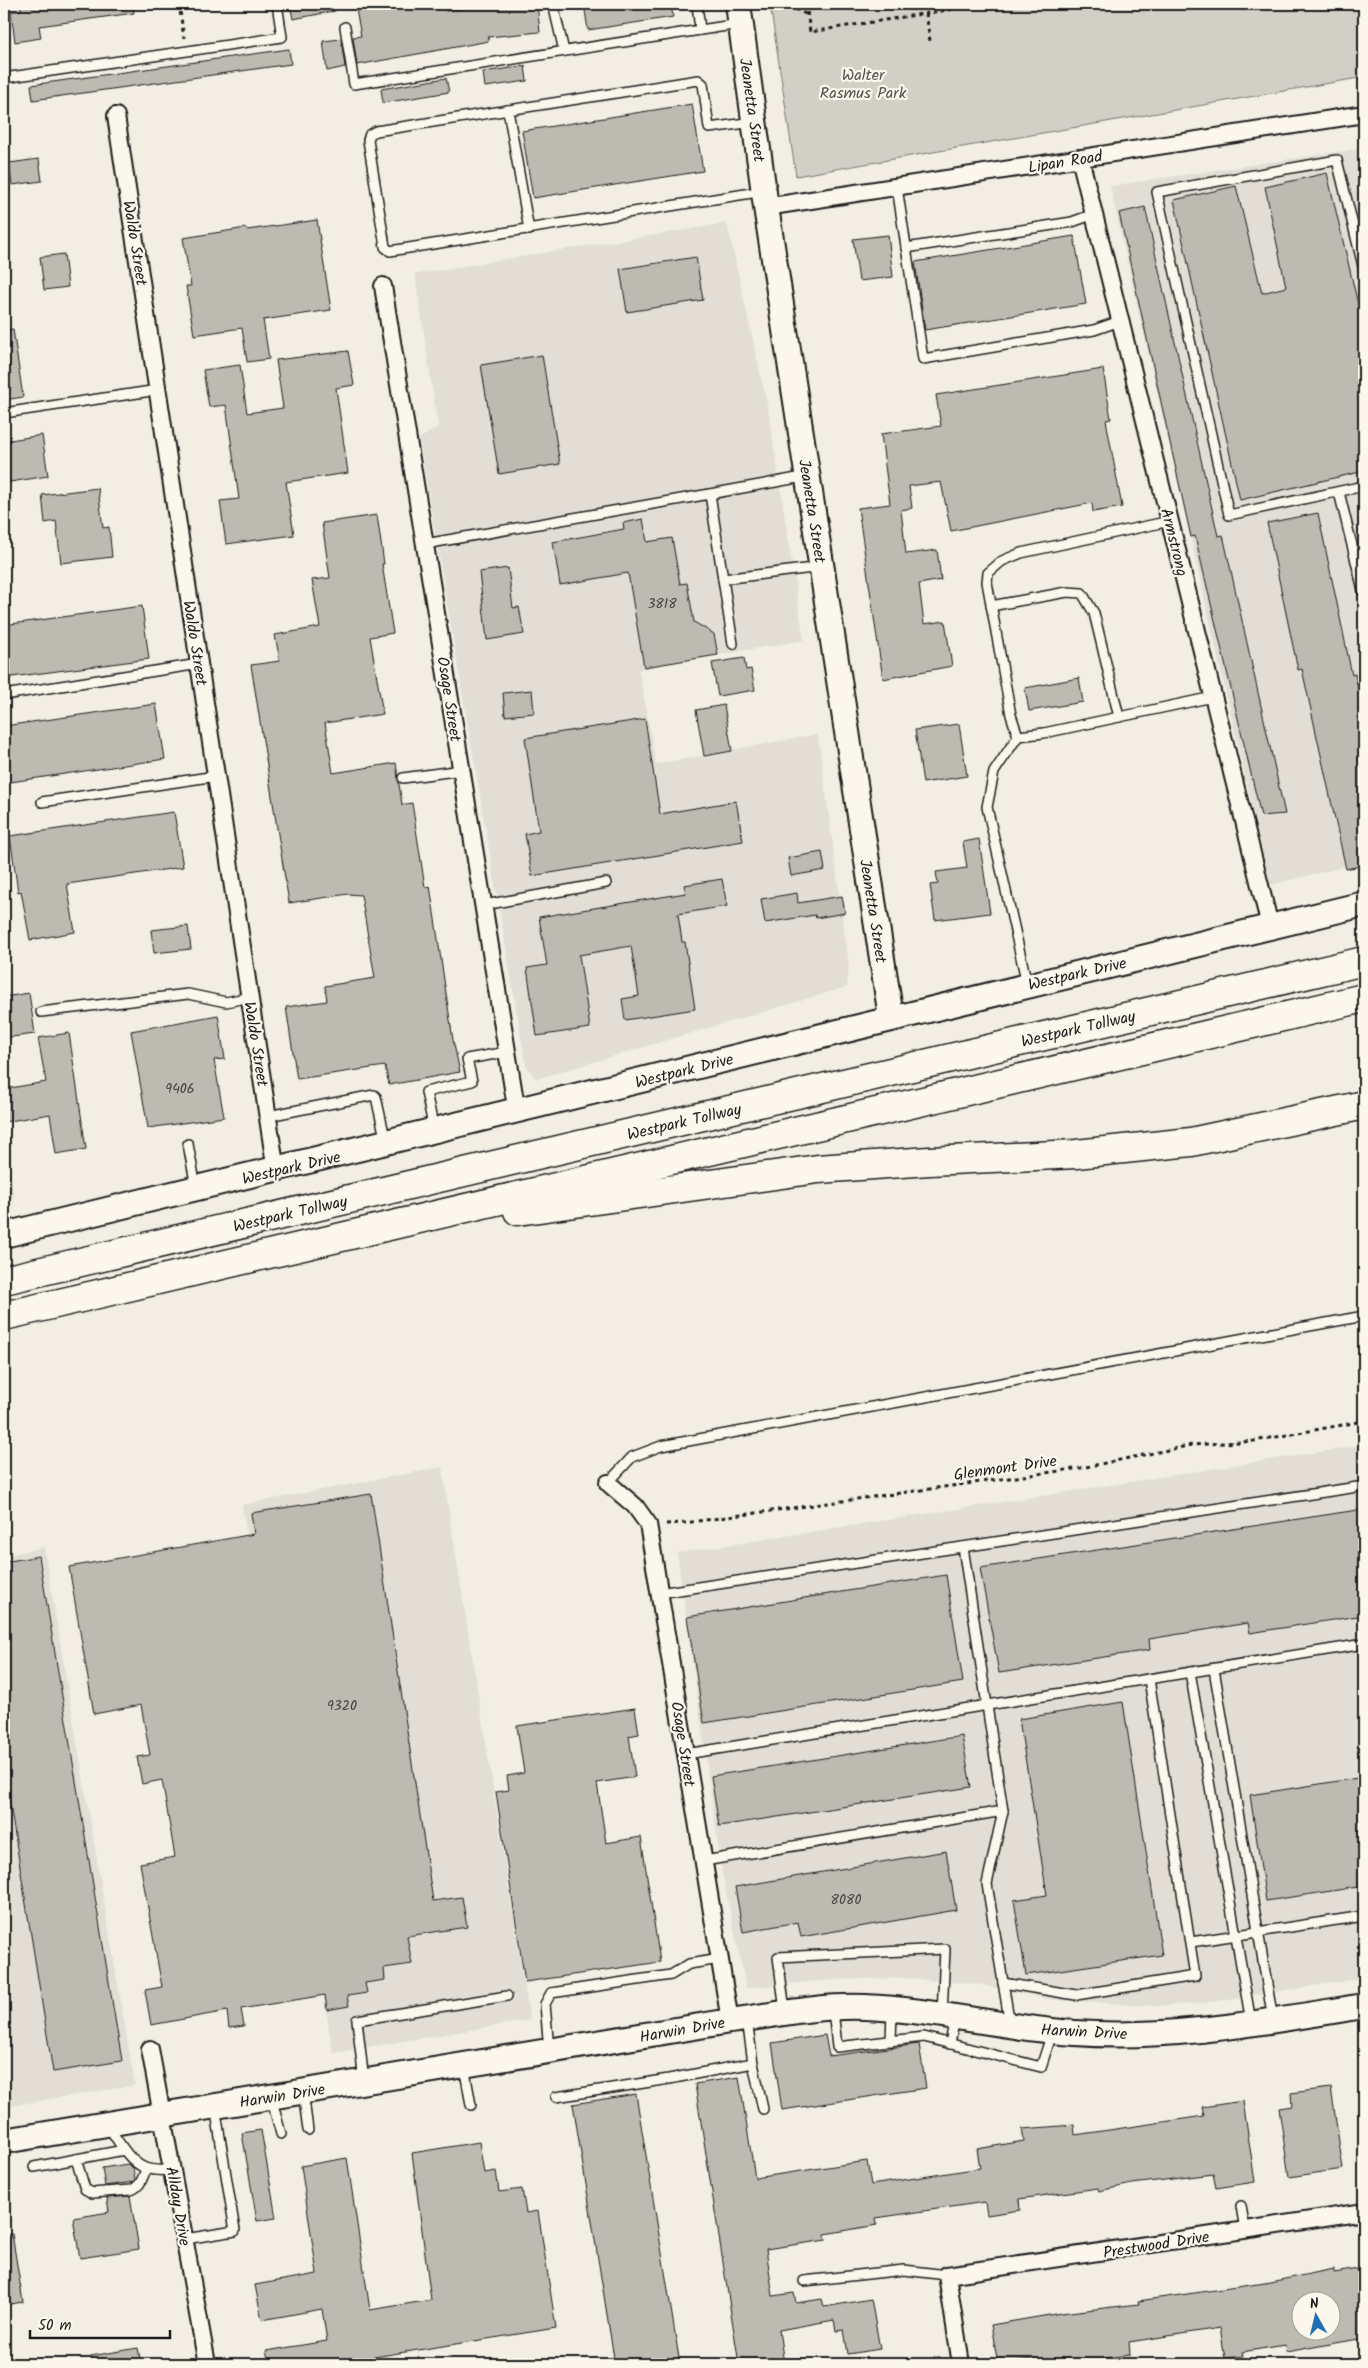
<svg xmlns="http://www.w3.org/2000/svg" width="1368" height="2368" font-family="Kalam,sans-serif">
<style>
.built{fill:#e2ded5}
.green{fill:#d2cfc6;stroke:#777671}
.building{fill:#bdbab1;stroke:#1c1c1c;fill-rule:evenodd}
.lines{fill:none;stroke-linecap:round;stroke-linejoin:round}
.lane-casing{stroke:#1c1c1c;stroke-width:12}
.street-casing{stroke:#1c1c1c;stroke-width:20}
.secondary-casing{stroke:#1c1c1c;stroke-width:28}
.highway-casing{stroke:#1c1c1c;stroke-width:31}
.path{stroke:#1c1c1c;stroke-width:3;stroke-dasharray:4 4;stroke-linecap:butt}
.lane{stroke:#fbf7ec;stroke-width:9}
.street{stroke:#fbf7ec;stroke-width:16}
.secondary{stroke:#fbf7ec;stroke-width:24}
.highway{stroke:#fbf7ec;stroke-width:28}
.labels{text-anchor:middle;stroke-width:4.5;stroke-linejoin:round;paint-order:stroke}
.number-label{font-size:14px;fill:#444441}
.park-label{font-size:16px;fill:#53524f;stroke:#fbf7ec}
.street-label{font-size:16px;fill:#1c1c1c;stroke:#fbf7ec}
</style>
<rect width="100%" height="100%" fill="#f2eee4"/>
<filter id="ink" filterUnits="userSpaceOnUse"><feTurbulence type="fractalNoise" baseFrequency=".02" numOctaves="2"/><feDisplacementMap in="SourceGraphic" scale="10" xChannelSelector="R" yChannelSelector="G"/><feConvolveMatrix kernelMatrix="1 2 1 2 8 2 1 2 1" color-interpolation-filters="sRGB"/></filter>
<g filter="url(#ink)">
<g class="built">
<polygon points="1364,148 1364,862 1270,885 1110,186"/>
<polygon points="727,223 768,408 804,640 639,669 656,764 818,734 849,966 847,987 536,1079 526,1066 419,439 438,427 415,274"/>
<polygon points="4,1145 14,1197 4,1199"/>
<polygon points="1364,1445 1364,1978 1198,2004 1152,2006 1054,2000 976,1984 904,1978 831,1980 746,1988 722,1872 677,1553"/>
<polygon points="442,1467 530,2020 333,2053 242,1505"/>
<polygon points="44,1547 135,2085 4,2107 4,1556"/>
</g>
<polygon class="green" points="770,4 1364,4 1364,77 796,176"/>
<g class="building">
<polygon points="20,4 133,4 134,13 39,26 41,38 15,42 11,12 21,10"/>
<polygon points="290,4 334,4 335,11 293,19"/>
<polygon points="355,4 444,4 446,11 488,4 537,4 540,32 488,37 489,41 357,65 353,37 361,36"/>
<polygon points="584,4 671,4 673,17 588,30"/>
<polygon points="341,39 345,67 327,71 323,41"/>
<polygon points="289,49 291,64 33,100 31,85"/>
<polygon points="525,66 527,81 485,87 483,72"/>
<polygon points="446,78 449,92 383,103 381,89"/>
<polygon points="692,104 703,171 533,198 522,131"/>
<polygon points="39,159 42,181 12,185 9,163"/>
<polygon points="1327,173 1364,330 1364,471 1240,500 1174,200 1236,186 1262,293 1286,287 1265,187"/>
<polygon points="1145,207 1218,536 1223,535 1285,814 1261,816 1195,536 1191,537 1119,213"/>
<polygon points="317,220 331,310 263,320 269,359 247,362 242,328 194,335 186,286 191,286 183,238 246,228 247,230"/>
<polygon points="888,235 893,277 859,281 853,239"/>
<polygon points="1074,236 1086,304 925,330 915,262"/>
<polygon points="64,254 68,287 44,290 40,257"/>
<polygon points="696,257 703,300 627,312 620,269"/>
<polygon points="13,329 23,397 4,400 4,330"/>
<polygon points="348,351 354,385 336,388 348,473 286,482 294,535 226,544 220,501 239,499 226,405 209,407 203,370 240,365 247,413 283,408 276,360"/>
<polygon points="542,355 560,464 499,474 481,365"/>
<polygon points="1103,369 1111,419 1106,420 1122,507 1093,512 1092,503 951,531 941,482 909,486 912,508 901,510 906,554 937,550 941,580 919,584 924,624 945,621 952,666 883,679 858,508 890,504 881,434 941,426 936,395"/>
<polygon points="42,435 48,476 4,483 4,441"/>
<polygon points="98,488 103,528 109,527 112,557 61,563 56,521 45,523 42,495"/>
<polygon points="1318,513 1352,675 1355,674 1364,717 1364,865 1346,869 1302,669 1298,670 1267,523"/>
<polygon points="377,515 384,564 382,564 393,633 370,637 383,714 325,723 333,773 396,763 402,805 412,803 425,887 430,886 453,1040 460,1072 389,1085 385,1066 297,1079 286,1007 327,1001 325,986 375,978 361,895 348,894 289,903 251,665 280,661 275,635 320,627 312,580 330,578 322,523"/>
<polygon points="643,519 647,542 672,538 680,584 687,583 694,622 714,634 718,655 644,667 628,573 560,585 553,542 624,529 623,523"/>
<polygon points="508,568 513,608 519,607 524,634 487,640 479,572"/>
<polygon points="142,606 149,659 4,678 4,625"/>
<polygon points="744,658 746,670 751,669 755,690 718,696 712,663"/>
<polygon points="1079,678 1083,702 1029,711 1025,688"/>
<polygon points="532,690 534,713 505,716 503,693"/>
<polygon points="156,704 165,759 4,783 4,726"/>
<polygon points="724,705 732,751 704,756 696,710"/>
<polygon points="645,719 660,814 736,801 743,841 532,876 525,834 539,831 525,738"/>
<polygon points="959,724 967,776 923,783 915,730"/>
<polygon points="174,812 183,867 67,884 75,932 30,940 21,891 18,892 10,836"/>
<polygon points="979,839 990,913 935,920 930,885 938,884 936,872 967,868 963,842"/>
<polygon points="822,852 825,870 791,876 788,858"/>
<polygon points="722,879 727,906 678,914 682,942 685,942 695,1009 625,1020 622,999 639,996 631,946 579,955 590,1028 537,1036 527,968 547,965 539,917 686,893 684,885"/>
<polygon points="797,893 798,903 842,896 845,913 816,918 815,915 765,923 761,899"/>
<polygon points="188,926 191,949 154,953 151,930"/>
<polygon points="29,993 35,1034 4,1038 4,997"/>
<polygon points="218,1015 225,1059 214,1060 224,1117 148,1128 131,1031"/>
<polygon points="69,1033 86,1149 56,1154 50,1114 4,1122 4,1089 46,1082 38,1038"/>
<polygon points="371,1494 433,1901 462,1897 467,1927 407,1936 412,1964 384,1968 385,1980 365,1983 367,1993 347,1996 349,2006 327,2010 325,1995 241,2009 244,2026 229,2028 227,2011 151,2025 145,1990 162,1987 140,1863 175,1857 162,1780 142,1784 137,1757 150,1755 141,1705 94,1714 69,1567 254,1534 251,1513"/>
<polygon points="1364,1509 1364,1615 1250,1633 1248,1623 1149,1639 1150,1650 999,1673 980,1568"/>
<polygon points="39,1556 122,2061 53,2072 4,1767 4,1562"/>
<polygon points="946,1575 963,1682 704,1723 687,1617"/>
<polygon points="1123,1702 1162,1955 1026,1975 1014,1900 1047,1895 1019,1719"/>
<polygon points="635,1708 639,1734 629,1736 635,1777 597,1783 606,1843 641,1837 660,1962 525,1982 496,1792 509,1790 507,1776 524,1773 517,1726"/>
<polygon points="962,1736 971,1787 719,1826 711,1776"/>
<polygon points="1364,1777 1364,1886 1266,1901 1250,1795"/>
<polygon points="946,1851 956,1910 801,1937 798,1922 743,1932 735,1887"/>
<polygon points="825,2035 829,2056 919,2044 926,2088 782,2110 772,2043"/>
<polygon points="739,2077 755,2178 867,2161 871,2185 980,2168 977,2149 1024,2141 1022,2129 1074,2125 1075,2135 1204,2116 1202,2107 1243,2101 1255,2182 1216,2188 1213,2174 1132,2184 1099,2191 1098,2188 1019,2199 1020,2210 987,2215 985,2202 876,2218 877,2225 825,2234 826,2240 766,2249 773,2296 794,2293 796,2303 822,2299 824,2307 871,2299 880,2349 848,2354 844,2330 836,2331 834,2320 779,2330 784,2364 739,2364 695,2084"/>
<polygon points="1331,2088 1343,2169 1289,2177 1279,2108 1292,2106 1291,2093"/>
<polygon points="636,2094 680,2364 615,2364 573,2104"/>
<polygon points="261,2130 276,2218 257,2221 242,2133"/>
<polygon points="479,2142 484,2173 496,2171 499,2192 522,2189 526,2213 538,2211 556,2328 330,2364 269,2364 266,2351 327,2341 322,2309 262,2320 255,2285 317,2274 301,2166 347,2158 370,2310 431,2300 412,2153"/>
<polygon points="128,2164 133,2168 135,2179 133,2182 105,2186 102,2168"/>
<polygon points="130,2196 139,2249 80,2258 73,2218 109,2212 107,2198"/>
<polygon points="12,2234 23,2302 4,2305 4,2235"/>
<path d="M1364,2268V2338L1286,2352L1285,2345L1242,2352L1243,2356L1225,2358L1220,2328L1129,2342L1130,2355L1104,2358L1106,2364H1032L1031,2359L998,2364L991,2325L1061,2313L1139,2304L1138,2301L1265,2283L1334,2269V2273ZM1300,2300H1330V2330H1300Z"/>
<polygon points="138,2348 141,2364 92,2364 91,2356"/>
</g>
<g class="lines">
<defs>
<g id="lane">
<polyline points="553,4 564,51"/>
<polyline points="697,4 700,30"/>
<polyline points="345,27 354,84 739,24"/>
<polyline points="4,78 282,37 277,4"/>
<polyline points="508,110 529,230"/>
<polyline points="754,122 709,128 703,84 698,80 376,131 370,134 368,140 384,240 385,247 390,251 764,191"/>
<polyline points="897,187 923,359 1094,330 1120,321"/>
<polyline points="906,248 1072,222 1094,214"/>
<polyline points="1364,270 1337,160 1157,192 1229,515 1364,486"/>
<polyline points="4,413 158,390"/>
<polyline points="1339,492 1364,594"/>
<polyline points="710,494 808,476"/>
<polyline points="1170,521 1021,553 1002,561 988,573 987,582 1011,715 1018,736 1044,733 1213,697"/>
<polyline points="425,544 710,494 723,579 821,567"/>
<polyline points="723,579 733,644"/>
<polyline points="991,606 1067,592 1082,593 1094,613 1119,717"/>
<polyline points="4,695 199,664"/>
<polyline points="1018,736 994,772 987,807 1027,984"/>
<polyline points="403,778 462,770"/>
<polyline points="42,802 216,776"/>
<polyline points="484,905 606,883"/>
<polyline points="41,1012 188,994 226,1002 250,997"/>
<polyline points="268,1116 374,1095 376,1097 386,1142"/>
<polyline points="434,1130 426,1092 472,1081 467,1059 507,1052"/>
<polyline points="188,1144 196,1187"/>
<polyline points="608,1483 632,1457 661,1446 1364,1316"/>
<polyline points="963,1547 1003,1811 987,1884 1010,2025"/>
<polyline points="659,1593 1364,1486"/>
<polyline points="1214,1669 1273,2020"/>
<polyline points="1190,1672 1251,2022"/>
<polyline points="686,1754 1364,1644"/>
<polyline points="704,1861 1003,1811"/>
<polyline points="1191,1942 1364,1916"/>
<polyline points="1003,1983 1076,1995 1195,1976 1149,1679"/>
<polyline points="833,2010 837,2047 924,2037 1041,2067 1052,2033"/>
<polyline points="785,2011 778,1957 945,1949 942,2015"/>
<polyline points="891,2041 892,2011"/>
<polyline points="950,2044 955,2017"/>
<polyline points="549,2050 545,2004 551,1993 671,1975 689,1964 720,1959"/>
<polyline points="753,2063 763,2109"/>
<polyline points="464,2066 471,2105"/>
<polyline points="364,2082 357,2020 507,1996"/>
<polyline points="303,2092 308,2130"/>
<polyline points="271,2097 281,2134"/>
<polyline points="556,2097 669,2079 753,2063 747,2019"/>
<path d="M108,2126C118,2140 128,2161 145,2168C152,2171 164,2170 173,2171"/>
<path d="M76,2159L85,2189L92,2193L131,2190C141,2186 142,2179 146,2169"/>
<polyline points="34,2167 124,2150"/>
<polyline points="1241,2206 1245,2230"/>
<polyline points="185,2239 235,2231 215,2106"/>
<polyline points="804,2281 904,2270 947,2275"/>
</g>
<g id="street">
<polyline points="116,116 276,1171"/>
<polyline points="1080,158 1270,926"/>
<polyline points="766,207 1364,114"/>
<polyline points="383,286 517,1113"/>
<polyline points="608,1483 635,1506 648,1524 730,2021"/>
<polyline points="150,2049 207,2364"/>
<polyline points="961,2364 947,2275 1364,2212"/>
</g>
<g id="secondary">
<polyline points="738,4 766,207 891,1017"/>
<path d="M4,1235C458,1128 910,1012 1364,904"/>
<path d="M4,2141L730,2021C774,2015 821,2005 865,2007C936,2010 1005,2028 1075,2033C1172,2040 1269,2021 1364,2006"/>
</g>
<g id="highway">
<polyline points="518,1211 818,1169 929,1161 1076,1154 1191,1142 1364,1105"/>
<polyline points="4,1280 1364,961"/>
<polyline points="4,1316 1364,998"/>
</g>
</defs>
<use href="#lane" class="lane-casing"/>
<use href="#street" class="street-casing"/>
<use href="#secondary" class="secondary-casing"/>
<use href="#highway" class="highway-casing"/>
<g class="path">
<polyline points="179,4 184,38"/>
<polyline points="806,4 810,32 985,4"/>
<polyline points="795,9 808,15"/>
<polyline points="926,13 930,41"/>
<polyline points="666,1524 684,1523 1081,1468 1192,1445 1254,1441 1364,1421"/>
</g>
<use href="#lane" class="lane"/>
<use href="#street" class="street"/>
<use href="#secondary" class="secondary"/>
<use href="#highway" class="highway"/>
</g>
</g>
<g class="labels">
<g class="number-label">
<text x="662" y="608">3818</text>
<text x="180" y="1093">9406</text>
<text x="342" y="1710">9320</text>
<text x="846" y="1904">8080</text>
</g>
<g class="park-label">
<text x="863" y="80">Walter<tspan x="863" dy="18">Rasmus Park</tspan></text>
</g>
<g class="street-label">
<text transform="translate(753 110) rotate(82)" y="6">Jeanetta Street</text>
<text transform="translate(1065 161) rotate(-9)" y="6">Lipan Road</text>
<text transform="translate(136 243) rotate(81)" y="6">Waldo Street</text>
<text transform="translate(813 511) rotate(81)" y="6">Jeanetta Street</text>
<text transform="translate(1175 542) rotate(76)" y="6">Armstrong</text>
<text transform="translate(196 643) rotate(81)" y="6">Waldo Street</text>
<text transform="translate(450 699) rotate(81)" y="6">Osage Street</text>
<text transform="translate(874 911) rotate(81)" y="6">Jeanetta Street</text>
<text transform="translate(1077 973) rotate(-13)" y="6">Westpark Drive</text>
<text transform="translate(1078 1028) rotate(-13)" y="6">Westpark Tollway</text>
<text transform="translate(257 1044) rotate(81)" y="6">Waldo Street</text>
<text transform="translate(684 1070) rotate(-14)" y="6">Westpark Drive</text>
<text transform="translate(684 1121) rotate(-13)" y="6">Westpark Tollway</text>
<text transform="translate(291 1167) rotate(-13)" y="6">Westpark Drive</text>
<text transform="translate(290 1213) rotate(-13)" y="6">Westpark Tollway</text>
<text transform="translate(1005 1467) rotate(-8)" y="6">Glenmont Drive</text>
<text transform="translate(684 1744) rotate(81)" y="6">Osage Street</text>
<text transform="translate(682 2029) rotate(-10)" y="6">Harwin Drive</text>
<text transform="translate(1084 2031) rotate(3)" y="6">Harwin Drive</text>
<text transform="translate(282 2095) rotate(-9)" y="6">Harwin Drive</text>
<text transform="translate(179 2206) rotate(80)" y="6">Allday Drive</text>
<text transform="translate(1156 2244) rotate(-9)" y="6">Prestwood Drive</text>
</g>
</g>
<rect width="1368" height="2368" fill="none" stroke="#fbf7ec" stroke-width="20"/>
<rect x="10" y="10" width="1348" height="2348" fill="none" stroke="#1c1c1c" stroke-width="2" filter="url(#ink)"/>
<g transform="translate(1316 2316) rotate(352)"><circle r="24" fill="#fbf7ec" stroke="#a29f99"/>
<path d="M0-4L9 19L0 12L-9 19Z" fill="#1f6fb2"/>
<text y="-8" font-size="14" font-weight="bold" text-anchor="middle" fill="#1c1c1c">N</text>
</g>
<path d="M30 2330v8h140v-8" fill="none" stroke="#1c1c1c" stroke-width="2.5"/>
<text x="38" y="2330" font-size="15" fill="#1c1c1c" stroke="#fbf7ec" stroke-width="4" paint-order="stroke">50 m</text>
</svg>
